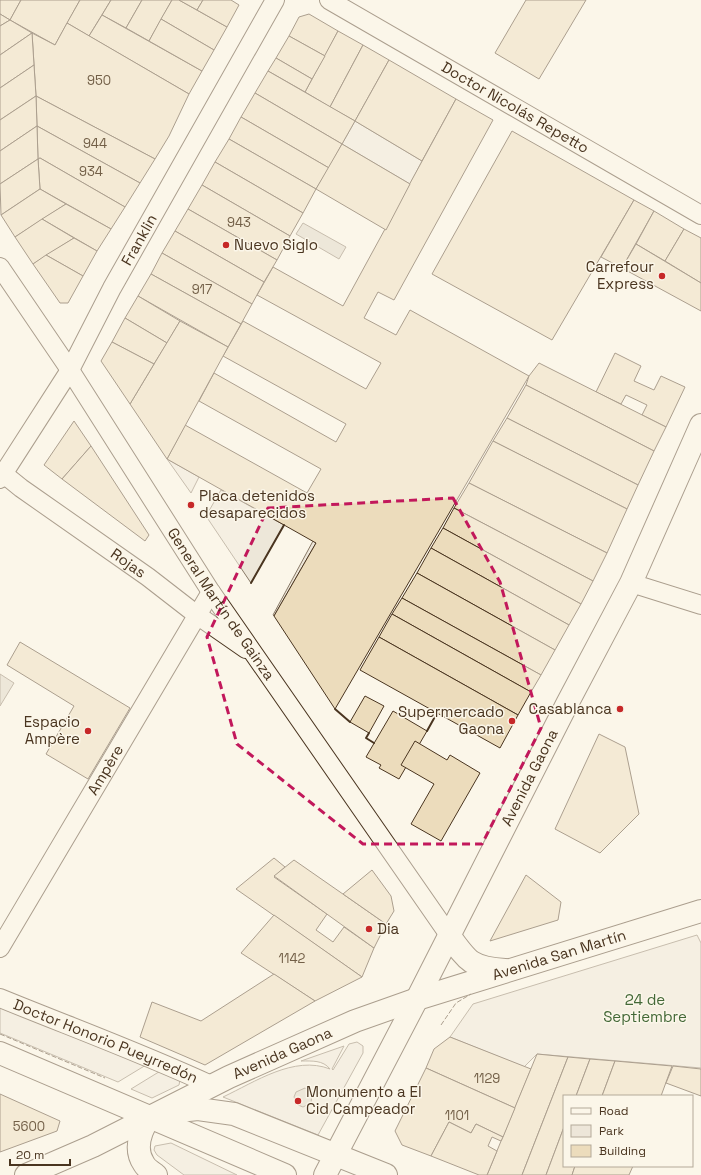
<svg xmlns="http://www.w3.org/2000/svg" width="701" height="1175" font-family="'Space Grotesk',sans-serif">
<style>
.green{fill:#ede6d9;stroke:#887966}
.parking{fill:#ede7d9;stroke:#887966}
.water{fill:#dcd4c6;stroke:#887966}
.building{fill:#ecdcbc;stroke:#4a3520}
.lines{fill:none;stroke-linecap:round;stroke-linejoin:round}
.minor-casing{stroke:#4a3520;stroke-width:20}
.secondary-casing{stroke:#4a3520;stroke-width:24}
.minor{stroke:#fbf6e9;stroke-width:18}
.secondary{stroke:#fbf6e9;stroke-width:22}
.fence{stroke:#4a3520;stroke-width:1;stroke-dasharray:5 2;stroke-linecap:butt}
.wall{stroke:#4a3520;stroke-width:2}
.marked{fill:none;stroke:#c2185b;stroke-width:3;stroke-dasharray:8 5;stroke-linejoin:round}
.poi-dot{fill:#c62828;stroke:#fbf6e9;stroke-width:1.5}
.labels{text-anchor:middle;stroke-width:3;stroke-linejoin:round;paint-order:stroke}
.number-label{font-size:13px;fill:#725f47}
.street-label{font-size:15px;fill:#4a3520;stroke:#fbf6e9}
.poi-label{font-size:15px;fill:#4a3520;stroke:#fbf6e9;text-anchor:start}
.park-label{font-size:15px;fill:#436837;stroke:#fbf6e9}
</style>
<rect width="100%" height="100%" fill="#fbf6e9"/>
<g class="green">
<polygon points="167,459 199,477 191,493"/>
<polygon points="313,541 316,543 274,616 273,615"/>
<polygon points="697,935 701,943 701,1068 537,1054 524,1067 450,1037 473,1004"/>
<polygon points="0,1004 146,1065 118,1082 0,1033"/>
<path d="M357,1042L363,1046V1053L318,1135L223,1097C255,1082 294,1055 330,1069C323,1060 312,1061 301,1061L344,1046L332,1069L333,1070L349,1044Z"/>
<polygon points="162,1070 180,1080 179,1085 152,1098 131,1089"/>
<polygon points="171,1143 237,1175 184,1175 157,1155 154,1150 155,1146"/>
</g>
<g class="parking">
<polygon points="355,121 422,161 410,184 342,144"/>
<polygon points="221,490 284,525 251,583 206,516"/>
</g>
<g class="water">
<polygon points="303,223 346,247 339,259 296,234"/>
<polygon points="0,674 14,683 0,706"/>
<polygon points="305,1088 312,1093 311,1103 303,1107 298,1105 294,1097 296,1092"/>
</g>
<g class="building">
<polygon points="0,0 21,0 10,20 0,14"/>
<polygon points="21,0 80,0 55,45 10,20"/>
<polygon points="80,0 111,0 89,36 67,23"/>
<polygon points="111,0 142,0 126,28 102,15"/>
<polygon points="142,0 172,0 149,41 126,28"/>
<polygon points="172,0 179,0 227,27 214,50 161,19"/>
<polygon points="179,0 203,0 197,10"/>
<polygon points="203,0 231,0 239,5 227,27 197,10"/>
<polygon points="526,0 586,0 539,79 495,53"/>
<polygon points="0,14 10,20 0,26"/>
<polygon points="309,14 338,31 325,56 289,36 299,17"/>
<polygon points="102,15 202,71 189,94 89,36"/>
<polygon points="161,19 214,50 202,71 149,41"/>
<polygon points="10,20 32,33 0,55 0,26"/>
<polygon points="67,23 189,94 169,136 155,159 36,96 32,33 55,45"/>
<polygon points="338,31 363,45 330,107 305,92"/>
<polygon points="32,33 34,65 0,88 0,55"/>
<polygon points="289,36 325,56 312,79 276,58"/>
<polygon points="363,45 389,60 355,121 330,107"/>
<polygon points="276,58 312,79 305,92 268,71"/>
<polygon points="389,60 456,99 422,161 355,121"/>
<polygon points="34,65 36,96 0,120 0,88"/>
<polygon points="268,71 355,121 342,144 255,93"/>
<polygon points="255,93 342,144 329,168 241,117"/>
<polygon points="36,96 155,159 140,183 37,126"/>
<polygon points="36,96 37,126 0,151 0,120"/>
<polygon points="456,99 493,120 394,300 378,292 364,318 396,335 410,310 529,376 335,709 274,616 316,543 167,459 185,425 307,493 321,469 199,401 214,373 336,442 346,424 223,356 243,321 366,389 381,363 257,295 273,267 343,306"/>
<polygon points="241,117 329,168 316,189 229,139"/>
<polygon points="37,126 140,183 125,207 40,158 38,159"/>
<polygon points="37,126 38,159 0,184 0,151"/>
<polygon points="512,131 634,200 552,340 432,274"/>
<polygon points="229,139 316,189 303,213 215,162"/>
<polygon points="342,144 410,184 386,230 316,189"/>
<polygon points="40,158 125,207 111,229 40,189 38,159"/>
<polygon points="38,159 40,189 1,215 0,184"/>
<polygon points="215,162 303,213 290,236 202,185"/>
<polygon points="202,185 290,236 277,260 188,209"/>
<polygon points="40,189 66,204 15,237 1,215"/>
<polygon points="634,200 654,211 622,268 601,257"/>
<polygon points="66,204 111,229 97,251 42,219"/>
<polygon points="188,209 277,260 264,282 175,231"/>
<polygon points="654,211 684,229 665,261 636,244"/>
<polygon points="42,219 74,238 33,264 15,237"/>
<polygon points="684,229 701,238 701,283 665,261"/>
<polygon points="175,231 264,282 252,304 162,253"/>
<polygon points="74,238 97,251 83,276 46,255"/>
<polygon points="636,244 701,283 701,311 622,268"/>
<polygon points="162,253 252,304 241,324 151,274"/>
<polygon points="46,255 83,276 68,303 60,303 33,264"/>
<polygon points="151,274 241,324 228,347 138,296"/>
<polygon points="138,296 180,321 167,343 125,318"/>
<polygon points="125,318 167,343 154,364 112,342"/>
<polygon points="180,321 228,347 167,459 130,404"/>
<polygon points="112,342 154,364 130,404 101,361"/>
<polygon points="615,353 641,366 634,381 654,390 661,376 685,387 666,427 642,415 647,405 626,395 621,404 596,392"/>
<polygon points="539,363 666,427 654,451 526,385 529,376"/>
<polygon points="526,385 654,451 638,485 507,418"/>
<polygon points="507,418 638,485 627,509 493,441"/>
<polygon points="74,421 91,446 62,479 44,465"/>
<polygon points="493,441 627,509 607,553 469,483"/>
<polygon points="91,446 149,535 145,541 62,479"/>
<polygon points="469,483 607,553 593,581 454,508"/>
<polygon points="454,508 593,581 581,604 443,528"/>
<polygon points="443,528 581,604 569,625 431,548"/>
<polygon points="431,548 569,625 555,650 417,573"/>
<polygon points="417,573 555,650 541,675 402,598"/>
<polygon points="402,598 541,675 531,692 392,614"/>
<polygon points="392,614 531,692 518,715 379,637"/>
<polygon points="379,637 518,715 500,748 360,670"/>
<polygon points="20,642 130,708 88,779 46,754 74,706 7,665"/>
<polygon points="365,696 384,706 369,733 350,722"/>
<polygon points="393,711 427,731 399,779 379,768 381,765 366,757"/>
<polygon points="599,734 625,747 639,814 600,853 555,829"/>
<polygon points="415,741 447,760 450,755 480,773 441,841 411,824 434,784 401,765"/>
<polygon points="274,858 285,867 274,877 327,914 316,930 333,942 344,927 374,948 362,977 236,889"/>
<polygon points="294,860 386,924 374,948 274,876"/>
<polygon points="372,870 391,896 394,911 386,924 343,894"/>
<polygon points="526,875 561,902 558,920 490,941"/>
<polygon points="274,915 362,977 315,1001 241,953"/>
<polygon points="274,974 315,1001 205,1065 140,1037 152,1002 201,1021"/>
<polygon points="450,1037 531,1069 515,1108 426,1068 434,1049"/>
<polygon points="537,1054 568,1057 522,1175 487,1175"/>
<polygon points="568,1057 590,1059 576,1096 564,1096 564,1127 546,1175 522,1175"/>
<polygon points="590,1059 615,1061 602,1096 576,1096"/>
<polygon points="615,1061 672,1066 661,1096 602,1096"/>
<polygon points="673,1066 701,1069 701,1096 666,1083"/>
<polygon points="426,1068 515,1108 503,1137 476,1124 471,1133 449,1122 431,1156 402,1145 395,1131"/>
<polygon points="0,1094 60,1121 57,1131 0,1152"/>
<polygon points="449,1122 471,1133 476,1124 503,1137 501,1141 492,1137 488,1146 497,1151 487,1175 479,1175 431,1156"/>
<polygon points="564,1127 564,1166 575,1166 572,1175 546,1175"/>
<polygon points="575,1166 633,1166 629,1175 572,1175"/>
</g>
<g class="lines">
<defs>
<g id="minor">
<path id="s1" d="M329,0L701,215"/>
<path id="s2" d="M0,267L70,370L211,592L449,935"/>
<path id="s3" d="M0,471L21,488L148,577L197,615L246,649"/>
<path id="s4" d="M0,479L70,370L112,288L275,0"/>
<polyline points="631,583 701,605"/>
<path id="s5" d="M0,948L211,592"/>
<path id="s6" d="M0,998C71,1027 142,1053 211,1085"/>
</g>
<g id="secondary">
<path d="M449,935C468,962 472,968 505,970"/>
<polyline points="0,1053 285,1175"/>
<polyline points="169,1112 198,1109 234,1114 386,1175"/>
<path d="M150,1116C141,1130 133,1148 144,1164C146,1168 152,1172 156,1175"/>
<path id="s7" d="M26,1175L93,1146L229,1077L355,1021L417,999L701,911"/>
<path id="s8" d="M325,1175L417,999L567,704L631,583L701,425"/>
</g>
</defs>
<use href="#minor" class="minor-casing"/>
<use href="#secondary" class="secondary-casing"/>
<use href="#minor" class="minor"/>
<use href="#secondary" class="secondary"/>
<g class="fence">
<polyline points="441,1025 456,1003 471,994"/>
<polyline points="0,1034 105,1078"/>
</g>
<g class="wall">
<polyline points="251,583 284,525"/>
<polyline points="335,709 350,722"/>
<polyline points="427,731 437,713"/>
<polyline points="369,733 366,738 374,743"/>
</g>
</g>
<path d="M0 0H701V1175H0ZM453,498L500,582L541,728L482,844H363L237,744L207,637L268,508Z" fill="#fbf6e9" fill-opacity=".55" fill-rule="evenodd"/>
<path class="marked" d="M453,498L500,582L541,728L482,844H363L237,744L207,637L268,508Z"/>
<g class="poi-dot">
<circle cx="226" cy="245" r="4"/>
<circle cx="662" cy="276" r="4"/>
<circle cx="191" cy="505" r="4"/>
<circle cx="620" cy="709" r="4"/>
<circle cx="512" cy="721" r="4"/>
<circle cx="88" cy="731" r="4"/>
<circle cx="369" cy="929" r="4"/>
<circle cx="298" cy="1101" r="4"/>
</g>
<g class="labels">
<g class="number-label">
<text x="99" y="85">950</text>
<text x="95" y="148">944</text>
<text x="91" y="176">934</text>
<text x="239" y="227">943</text>
<text x="202" y="294">917</text>
<text x="292" y="963">1142</text>
<text x="487" y="1083">1129</text>
<text x="457" y="1120">1101</text>
<text x="29" y="1131">5600</text>
</g>
<g class="street-label">
<text dy="5" stroke="none"><textPath href="#s1" startOffset="215">Doctor Nicolás Repetto</textPath></text>
<text dy="5" stroke="none"><textPath href="#s4" startOffset="277">Franklin</textPath></text>
<text dy="5" stroke="none"><textPath href="#s3" startOffset="158">Rojas</textPath></text>
<text dy="5" stroke="none"><textPath href="#s2" startOffset="403">General Martín de Gainza</textPath></text>
<text dy="5" stroke="none"><textPath href="#s5" startOffset="207">Ampère</textPath></text>
<text dy="5" stroke="none"><textPath href="#s8" startOffset="447">Avenida Gaona</textPath></text>
<text dy="5" stroke="none"><textPath href="#s7" startOffset="578">Avenida San Martín</textPath></text>
<text dy="5" stroke="none"><textPath href="#s6" startOffset="114">Doctor Honorio Pueyrredón</textPath></text>
<text dy="5" stroke="none"><textPath href="#s7" startOffset="284">Avenida Gaona</textPath></text>
</g>
<g class="poi-label">
<text x="234" y="250">Nuevo Siglo</text>
<text x="654" y="272" text-anchor="end">Carrefour<tspan x="654" dy="17">Express</tspan></text>
<text x="199" y="501">Placa detenidos<tspan x="199" dy="17">desaparecidos</tspan></text>
<text x="612" y="714" text-anchor="end">Casablanca</text>
<text x="504" y="717" text-anchor="end">Supermercado<tspan x="504" dy="17">Gaona</tspan></text>
<text x="80" y="727" text-anchor="end">Espacio<tspan x="80" dy="17">Ampère</tspan></text>
<text x="377" y="934">Dia</text>
<text x="306" y="1097">Monumento a El<tspan x="306" dy="17">Cid Campeador</tspan></text>
</g>
<g class="park-label">
<text x="645" y="1005">24 de<tspan x="645" dy="17">Septiembre</tspan></text>
</g>
</g>
<rect x="563" y="1095" width="130" height="72" fill="#fbf6e9" stroke="#b4a999"/>
<rect x="571" y="1108" width="20" height="6" fill="#fbf6e9" stroke="#b4a999"/>
<text x="599" y="1115" font-size="12" fill="#4a3520">Road</text>
<rect x="571" y="1125" width="20" height="12" fill="#ede6d9" stroke="#b4a999"/>
<text x="599" y="1135" font-size="12" fill="#4a3520">Park</text>
<rect x="571" y="1145" width="20" height="12" fill="#ecdcbc" stroke="#b4a999"/>
<text x="599" y="1155" font-size="12" fill="#4a3520">Building</text>
<path d="M10 1159v6h60v-6" fill="none" stroke="#4a3520" stroke-width="2"/>
<text x="16" y="1159" font-size="12" fill="#4a3520" stroke="#fbf6e9" stroke-width="3" paint-order="stroke">20 m</text>
</svg>
